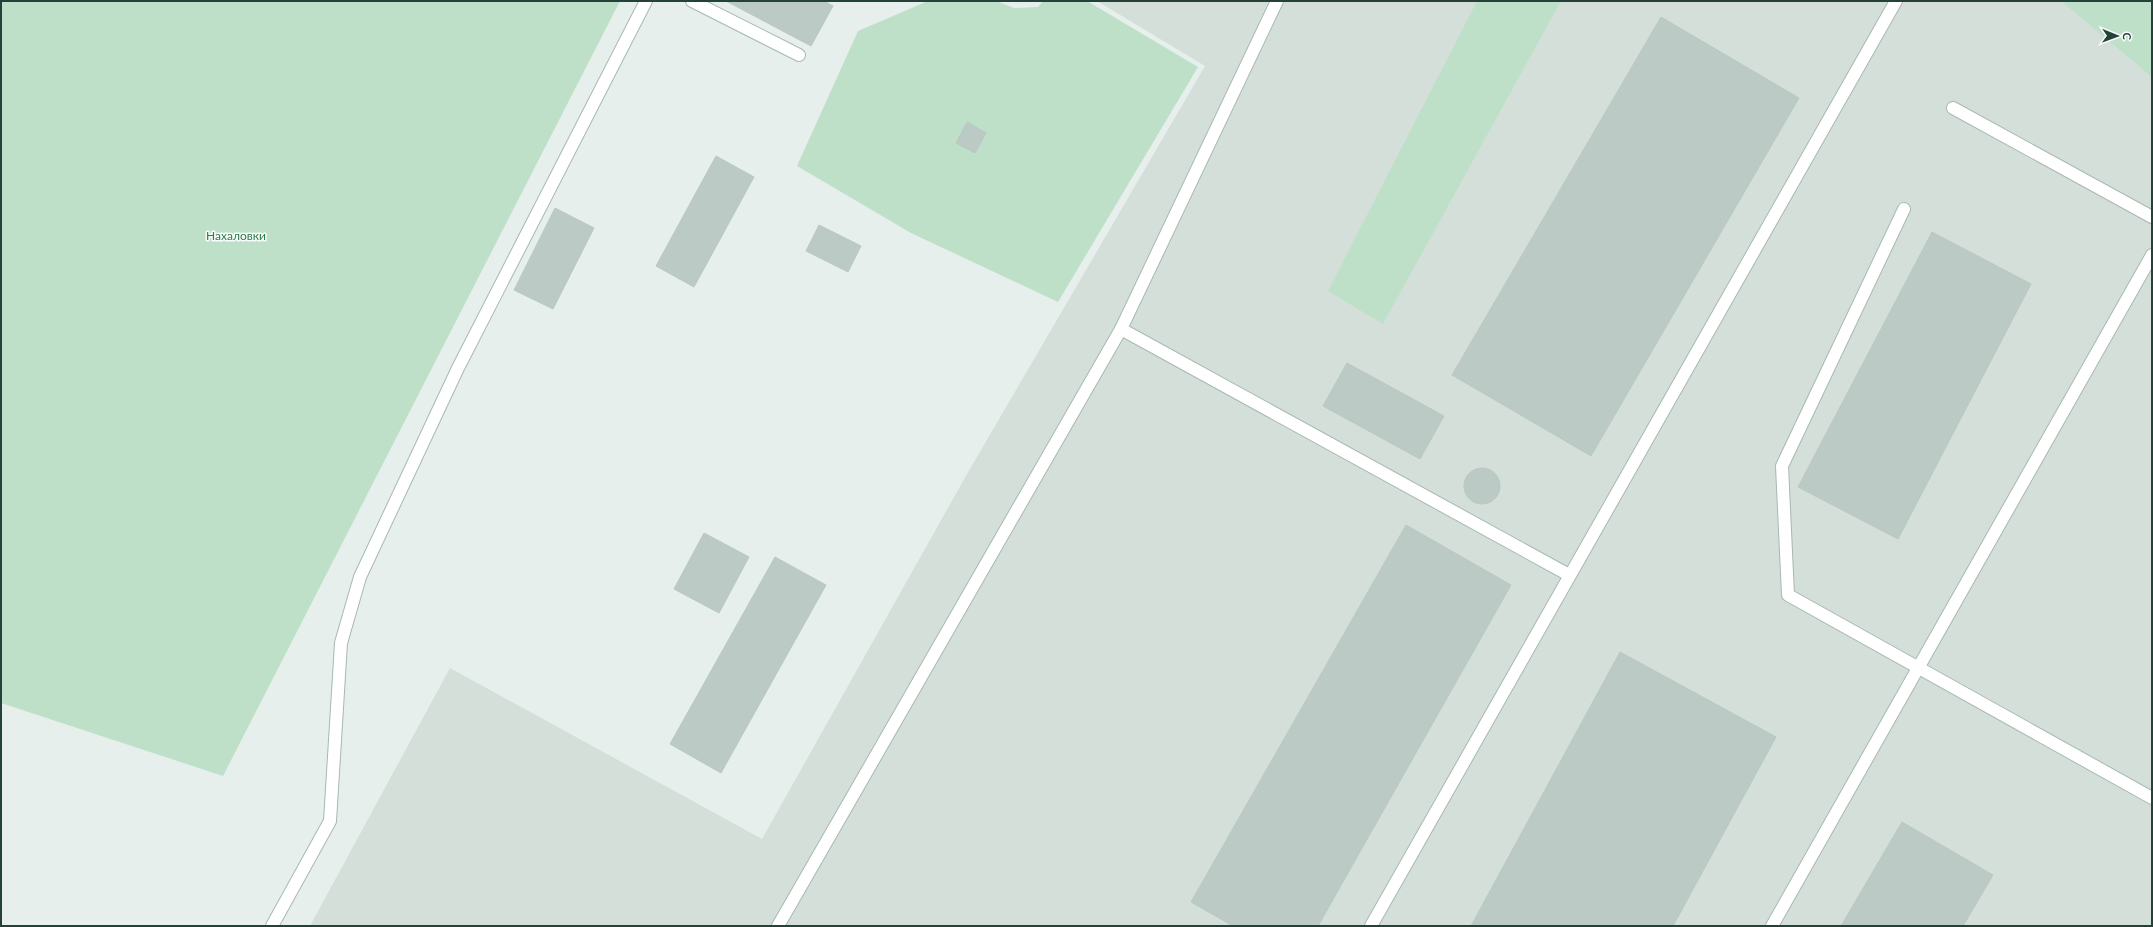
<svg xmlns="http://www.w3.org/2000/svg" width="2153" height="927" font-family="Lato,sans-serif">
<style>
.built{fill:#d4dfda}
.green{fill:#bfe0c8}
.building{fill:#bbcac4;stroke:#b8c9c2}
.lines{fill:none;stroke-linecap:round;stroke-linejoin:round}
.minor-casing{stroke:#a8b8b2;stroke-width:14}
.minor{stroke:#fff;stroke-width:12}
.labels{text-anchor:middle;stroke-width:3;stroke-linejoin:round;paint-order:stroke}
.park-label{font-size:12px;fill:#2d7a4b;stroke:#f7fbf9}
</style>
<rect width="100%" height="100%" fill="#e6efeb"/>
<polygon class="built" points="1097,1 2152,1 2152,926 310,926 450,668 762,839 967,474 1205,66"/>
<g class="green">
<polygon points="1,1 620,1 223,776 1,703"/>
<polygon points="928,1 996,1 1014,8 1038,7 1043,1 1087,1 1198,67 1058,302 911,233 797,166 858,31"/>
<polygon points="1477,1 1561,1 1383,324 1328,291"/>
<polygon points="2061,1 2152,1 2152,77"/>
</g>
<g class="building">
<polygon points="726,1 824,1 833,6 811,46"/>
<polygon points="1661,17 1799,98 1591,456 1452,375"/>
<polygon points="967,122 986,133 975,153 956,143"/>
<polygon points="716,156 754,177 694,287 656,266"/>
<polygon points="555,208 594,228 553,309 514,290"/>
<polygon points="819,225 861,246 848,272 806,251"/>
<polygon points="1932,232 2031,284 1898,539 1798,487"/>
<polygon points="1347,363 1444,416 1420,459 1323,406"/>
<circle cx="1482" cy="486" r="18"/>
<polygon points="1406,525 1511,585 1318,926 1233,926 1191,902"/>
<polygon points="704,533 749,557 719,613 674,589"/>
<polygon points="775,557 826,585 721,773 670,744"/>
<polygon points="1620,652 1776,737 1673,926 1471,926"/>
<polygon points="1902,822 1993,875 1963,926 1841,926"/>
</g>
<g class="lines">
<defs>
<g id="minor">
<polyline points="692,1 799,55"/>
<polyline points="1953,108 2152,217"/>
<polyline points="1904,209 1782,466 1788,595 2152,798"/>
<polyline points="1121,329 1569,575"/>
<polyline points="272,926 330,821 341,643 360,577 458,368 646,1"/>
<polyline points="778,926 1121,329 1277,1"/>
<polyline points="1371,926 1896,1"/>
<polyline points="1772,926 2152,255"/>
</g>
</defs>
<use href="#minor" class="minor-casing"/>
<use href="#minor" class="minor"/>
</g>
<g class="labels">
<g class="park-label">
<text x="236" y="240">Нахаловки</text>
</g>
</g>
<rect width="2153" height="927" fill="none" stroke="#24423a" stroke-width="4"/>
<g transform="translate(2117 36) rotate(91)" stroke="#f7fbf9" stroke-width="3" paint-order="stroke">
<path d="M0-3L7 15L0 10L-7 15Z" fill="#24423a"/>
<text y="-6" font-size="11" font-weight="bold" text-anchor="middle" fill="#24423a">С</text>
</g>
</svg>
